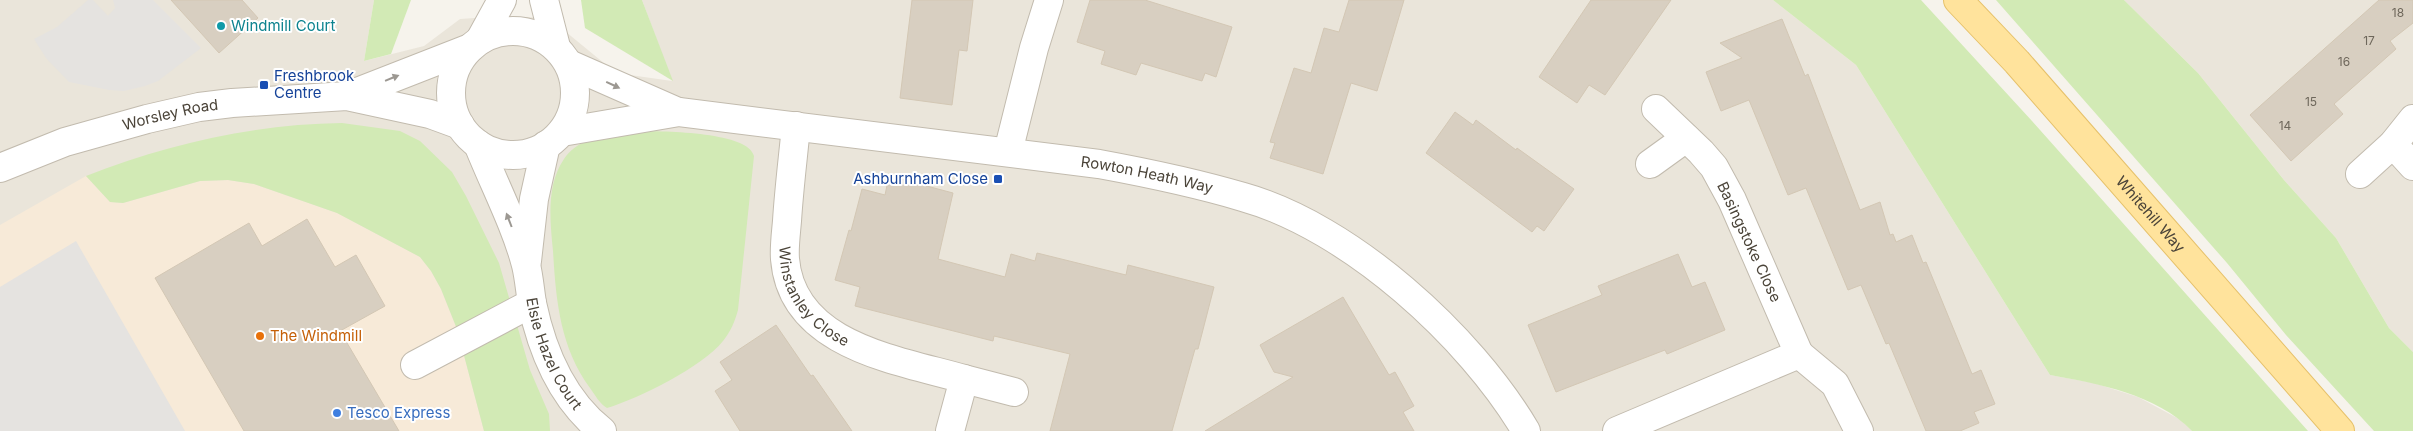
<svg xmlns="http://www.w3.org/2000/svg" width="2413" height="431" font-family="Inter,sans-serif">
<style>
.residential{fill:#eae5da}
.commercial{fill:#f7ead8}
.green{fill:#d2eab5}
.parking{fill:#e5e3e0}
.building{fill:#d8cfc1;stroke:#d3c7b4}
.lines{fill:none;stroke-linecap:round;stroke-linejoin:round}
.minor-casing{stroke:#c2bbae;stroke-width:30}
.major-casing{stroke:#e6c16a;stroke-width:30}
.minor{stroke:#fff;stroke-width:28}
.major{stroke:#ffe39c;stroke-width:28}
.oneway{fill:#9c9892}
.culture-dot{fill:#0f9aa8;stroke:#fff;stroke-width:2}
.transit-dot{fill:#1a4fb4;stroke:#fff;stroke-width:2}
.food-dot{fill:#e8710a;stroke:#fff;stroke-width:2}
.shop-dot{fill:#3f7fe0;stroke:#fff;stroke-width:2}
.labels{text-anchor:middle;stroke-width:4;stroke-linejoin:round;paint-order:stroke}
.number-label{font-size:12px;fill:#6e675b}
.culture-label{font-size:15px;fill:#0d838f;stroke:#fff;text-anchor:start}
.transit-label{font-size:15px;fill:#164399;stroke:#fff;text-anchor:start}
.street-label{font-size:15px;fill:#4b4439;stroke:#fff}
.food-label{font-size:15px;fill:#c56008;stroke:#fff;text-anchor:start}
.shop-label{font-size:15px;fill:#366cbe;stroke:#fff;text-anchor:start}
</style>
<rect width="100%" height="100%" fill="#f6f3ec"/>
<g class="residential">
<polygon points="0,0 374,0 364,61 424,46 460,19 504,16 549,18 616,73 672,81 642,0 1773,0 1856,65 2050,375 2094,383 2138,397 2181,420 2192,431 0,431"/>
<polygon points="2124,0 2413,0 2413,352 2389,328 2336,238 2284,180 2198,73"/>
</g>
<polygon class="commercial" points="86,176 110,202 123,203 200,181 228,180 254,184 337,213 420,257 431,271 441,289 457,329 484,431 0,431 0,225"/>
<g class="green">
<polygon points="374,0 411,0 391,54 364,61"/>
<polygon points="581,0 642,0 673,81 585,28"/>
<path d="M1773,0H1921L2032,121L2308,431H2192C2156,394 2099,384 2050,375L1856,65Z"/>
<polygon points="1996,0 2124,0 2198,73 2284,180 2336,238 2389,328 2413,352 2413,431 2374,431 2286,335 2227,263"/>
<path d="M342,123L400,131L420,141L452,172L466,196L499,263L530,370L549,414L550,431H484L457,329L441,289L431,271L420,257L337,213L254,184L228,180L200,181L123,203L110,202L86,176C167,144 255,124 342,123Z"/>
<path d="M620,131C644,131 748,129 754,156L738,310C735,321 731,331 723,341C702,367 640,398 607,408C600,404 595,395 590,388C560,347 556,301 553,251C550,221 546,185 564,159C576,141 600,135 620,131Z"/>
</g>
<g class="parking">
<polygon points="88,0 93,0 108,16 115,8 113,0 153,0 201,48 158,81 145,86 124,91 109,90 69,82 46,58 34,39 57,27"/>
<polygon points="76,241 185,431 0,431 0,287"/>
</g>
<g class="building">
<polygon points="171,0 242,0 258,18 219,53"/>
<polygon points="912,0 973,0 967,51 959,50 952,105 900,98"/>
<polygon points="1090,0 1145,0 1232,27 1216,77 1205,73 1202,81 1141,63 1136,75 1101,64 1105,51 1077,42"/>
<polygon points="1349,0 1404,0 1377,91 1351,83 1323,174 1270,158 1275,143 1270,142 1294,68 1311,73 1324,28 1339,32"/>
<polygon points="1591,0 1671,0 1605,95 1589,85 1577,103 1539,77"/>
<polygon points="2379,0 2413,0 2413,23 2390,41 2396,49 2334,104 2343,114 2291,161 2250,115"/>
<polygon points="1782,19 1805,76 1808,74 1860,210 1880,202 1890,235 1893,234 1896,242 1912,235 1923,263 1926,262 1972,374 1981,370 1995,404 1974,412 1979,423 1960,431 1926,431 1889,343 1886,344 1861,285 1848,290 1806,188 1788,195 1749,100 1721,111 1706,72 1742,58 1720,43"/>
<polygon points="1455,112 1473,125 1476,120 1516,150 1517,148 1574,189 1544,231 1537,226 1532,232 1426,153"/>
<polygon points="889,176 953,193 938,259 1005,277 1011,254 1035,261 1037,253 1126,275 1128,265 1214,287 1198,349 1195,349 1172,431 1050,431 1070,354 994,336 993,341 855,306 860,287 835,280 849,230 851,231 862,189 885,195"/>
<polygon points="307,219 335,267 356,255 385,306 340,331 399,431 244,431 155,278 249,223 262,246"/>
<polygon points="1678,254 1692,287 1705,282 1725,330 1667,354 1665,350 1556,392 1528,325 1602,295 1598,286"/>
<polygon points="1343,297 1389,375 1395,372 1414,406 1403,412 1414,431 1205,431 1293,377 1274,372 1260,345"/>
<polygon points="776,325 811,376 813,375 852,431 740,431 715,391 732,380 720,362"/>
</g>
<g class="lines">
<defs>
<g id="minor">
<polyline points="544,0 556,47"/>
<circle cx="513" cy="93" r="62"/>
<polyline points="480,40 502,0"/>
<polyline points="569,64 678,112"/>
<polyline points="347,96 470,48"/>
<path id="s1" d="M796,126C793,158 789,189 787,221C786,233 784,247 785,259C792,346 898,360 964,379L950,431"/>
<path id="s2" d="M562,132L679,112L1099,164C1148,173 1196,183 1243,197C1350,227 1470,336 1526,431"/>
<path id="s3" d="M478,144C493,182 516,226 526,265C529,277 530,291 532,303C542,351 563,400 602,431"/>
<polyline points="2393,144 2413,166"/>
<polyline points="1008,152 1034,48 1049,0"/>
<polyline points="1650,164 1686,138"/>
<path id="s4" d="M0,168L65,142L147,119L199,107L232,103L347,96L430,114L460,125"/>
<polyline points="2360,174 2393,144 2413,119"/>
<polyline points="527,261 534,199 546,145"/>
<polyline points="1799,354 1835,384 1859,431"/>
<polyline points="415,365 532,303"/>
<polyline points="964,379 1014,392"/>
<polyline points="1617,431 1799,354 1732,200 1714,167 1701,152 1656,109"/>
</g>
<g id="major">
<path id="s5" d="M1958,0L2017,62L2340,431"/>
</g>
</defs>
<use href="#minor" class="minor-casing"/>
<use href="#major" class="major-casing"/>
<use href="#minor" class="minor"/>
<use href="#major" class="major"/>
</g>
<defs><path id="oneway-solid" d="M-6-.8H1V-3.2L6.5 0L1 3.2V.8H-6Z" transform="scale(1.25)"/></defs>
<g class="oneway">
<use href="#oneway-solid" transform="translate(392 78) rotate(-22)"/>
<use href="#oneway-solid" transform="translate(613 85) rotate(25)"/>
<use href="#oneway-solid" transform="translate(509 220) rotate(-111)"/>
</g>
<circle class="culture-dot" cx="221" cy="26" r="5"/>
<g class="transit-dot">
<rect x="259" y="80" width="10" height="10" rx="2.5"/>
<rect x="993" y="174" width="10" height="10" rx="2.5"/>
</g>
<circle class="food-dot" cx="260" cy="336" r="5"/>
<circle class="shop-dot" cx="337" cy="413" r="5"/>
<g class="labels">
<g class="number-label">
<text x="2398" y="17">18</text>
<text x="2369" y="45">17</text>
<text x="2344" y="66">16</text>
<text x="2311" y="106">15</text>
<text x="2285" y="130">14</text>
</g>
<g class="culture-label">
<text x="231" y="31">Windmill Court</text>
</g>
<g class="transit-label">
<text x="274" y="81">Freshbrook<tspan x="274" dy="17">Centre</tspan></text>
<text x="988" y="184" text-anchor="end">Ashburnham Close</text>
</g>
<g class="street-label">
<text dy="5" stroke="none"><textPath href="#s4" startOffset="179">Worsley Road</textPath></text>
<text dy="5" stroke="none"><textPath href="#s2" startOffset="591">Rowton Heath Way</textPath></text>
<text dy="5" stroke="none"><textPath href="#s5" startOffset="288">Whitehill Way</textPath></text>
<text transform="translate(1749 242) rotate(65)" y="5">Basingstoke Close</text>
<text dy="5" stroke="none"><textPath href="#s1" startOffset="182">Winstanley Close</textPath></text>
<text dy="5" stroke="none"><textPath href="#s3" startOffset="224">Elsie Hazel Court</textPath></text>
</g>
<g class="food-label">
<text x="270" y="341">The Windmill</text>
</g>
<g class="shop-label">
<text x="347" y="418">Tesco Express</text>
</g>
</g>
</svg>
